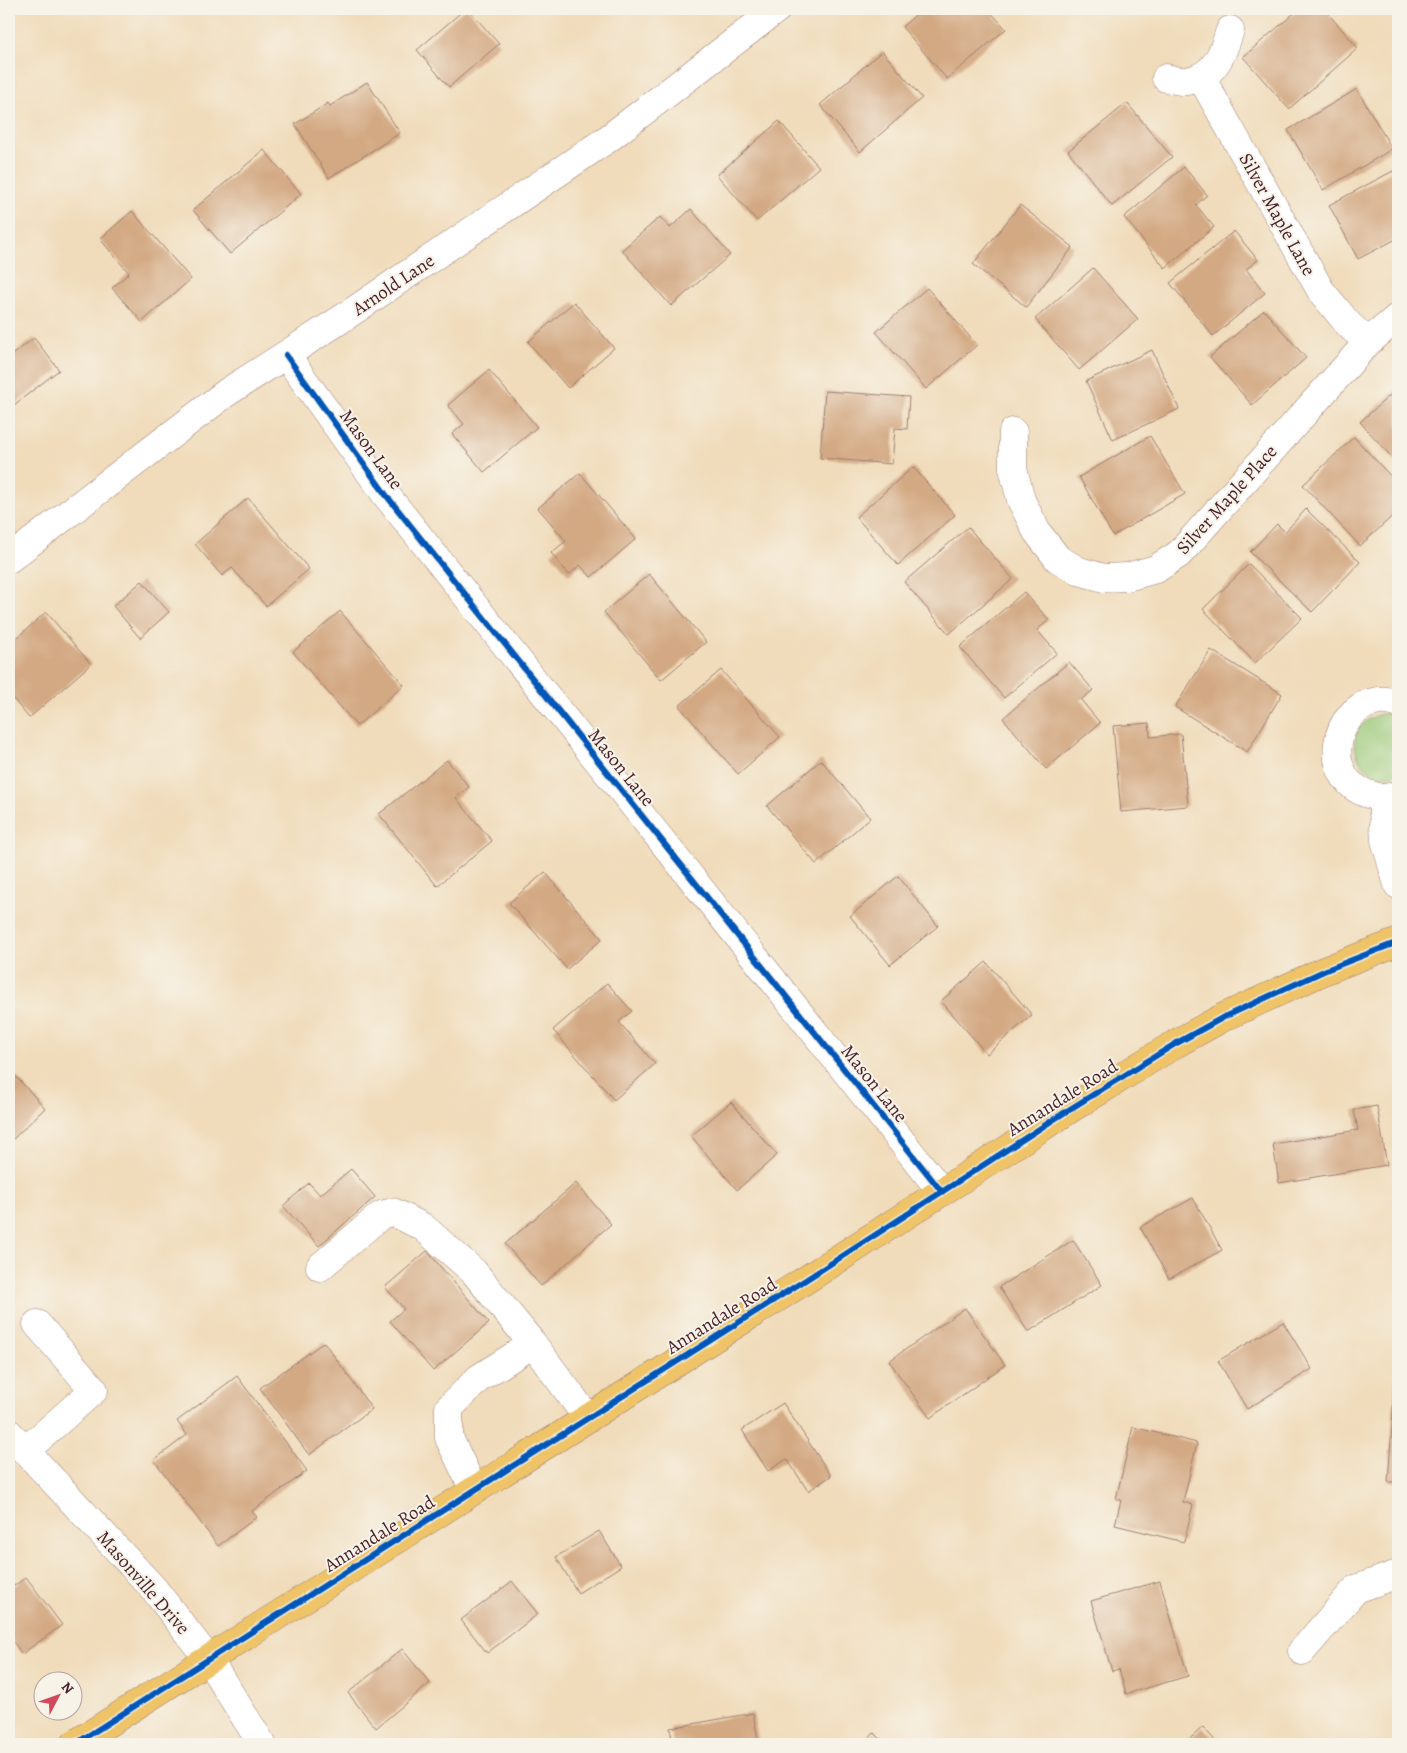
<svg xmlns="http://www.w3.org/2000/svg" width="1407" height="1753" font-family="Alegreya,serif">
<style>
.grass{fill:#98c877;stroke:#717451}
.building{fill:#d3a983}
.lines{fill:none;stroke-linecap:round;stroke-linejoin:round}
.minor-casing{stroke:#9d7d72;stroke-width:29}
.major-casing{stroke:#9d7d72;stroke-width:29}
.minor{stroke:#fff;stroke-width:28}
.major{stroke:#efc469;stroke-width:28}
.cycleway-casing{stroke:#f7f3e8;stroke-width:9}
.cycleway{stroke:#0057b8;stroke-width:6}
.labels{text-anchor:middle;stroke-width:4;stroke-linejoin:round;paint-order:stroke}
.street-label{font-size:19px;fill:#4a1f2b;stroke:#f7f3e8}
</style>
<rect width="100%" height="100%" fill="#f7f3e8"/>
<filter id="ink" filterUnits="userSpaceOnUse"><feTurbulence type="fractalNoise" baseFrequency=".02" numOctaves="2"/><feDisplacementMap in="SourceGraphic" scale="10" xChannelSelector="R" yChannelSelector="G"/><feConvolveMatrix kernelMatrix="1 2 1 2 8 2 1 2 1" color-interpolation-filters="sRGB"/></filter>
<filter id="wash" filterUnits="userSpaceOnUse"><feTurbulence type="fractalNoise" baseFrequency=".0096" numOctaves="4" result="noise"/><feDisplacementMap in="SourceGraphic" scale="20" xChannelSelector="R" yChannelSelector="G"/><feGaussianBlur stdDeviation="1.12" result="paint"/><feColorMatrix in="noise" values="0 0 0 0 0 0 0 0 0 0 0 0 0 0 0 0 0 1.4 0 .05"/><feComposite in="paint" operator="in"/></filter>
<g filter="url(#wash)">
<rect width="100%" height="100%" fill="#f0dbba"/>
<path class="grass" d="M1385,713L1398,716V773C1360,791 1330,724 1385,713Z"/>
<g id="blocks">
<g class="building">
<polygon points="465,9 468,9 499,44 449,87 417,50"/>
<polygon points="922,9 988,9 1006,29 947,79 902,27"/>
<polygon points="1299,9 1324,9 1358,48 1289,109 1243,57"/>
<polygon points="882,51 922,98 860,152 820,105"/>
<polygon points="367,82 400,133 329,178 295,124 328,103 330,106"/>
<polygon points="1357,89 1392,149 1323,190 1288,130"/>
<polygon points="1127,103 1172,157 1112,206 1068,151"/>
<polygon points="779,121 819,167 757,221 717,175"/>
<polygon points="264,150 301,194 230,254 193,210"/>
<polygon points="1184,167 1207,195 1196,205 1214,227 1165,268 1124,217"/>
<polygon points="1393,171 1398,180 1398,238 1358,259 1329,205"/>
<polygon points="1020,205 1073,247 1026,307 973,264"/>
<polygon points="691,209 730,255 671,306 622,250 660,217 670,228"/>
<polygon points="132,211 191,279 142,322 112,288 129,273 100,239"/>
<polygon points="1234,231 1258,260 1246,269 1265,293 1213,336 1170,283"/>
<polygon points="1093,268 1138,319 1079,370 1035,319"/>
<polygon points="927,288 977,345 926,389 876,332"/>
<polygon points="574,302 614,348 568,388 528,342"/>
<polygon points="1264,310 1306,358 1252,405 1210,357"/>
<polygon points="34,338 59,370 14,405 9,398 9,357"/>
<polygon points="1152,350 1179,409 1113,440 1086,381"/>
<polygon points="489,370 537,427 484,472 452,434 464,424 448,405"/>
<polygon points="1398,388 1398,464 1360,422"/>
<polygon points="825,391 909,397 907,429 895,428 892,464 820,458"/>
<polygon points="1150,436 1185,494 1113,536 1079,477"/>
<polygon points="1354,437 1398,484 1398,511 1360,546 1303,485"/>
<polygon points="913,467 955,515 898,565 856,517"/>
<polygon points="580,473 636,539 591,577 580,565 569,575 551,553 566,541 538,508"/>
<polygon points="248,498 309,569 266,606 232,568 222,576 195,544"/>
<polygon points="1306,509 1360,562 1312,612 1250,552 1277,524 1285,532"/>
<polygon points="968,527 1013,579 949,634 904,582"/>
<polygon points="1249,564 1302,618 1255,663 1203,609"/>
<polygon points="649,574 706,642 661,680 604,612"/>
<polygon points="142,581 169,612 140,638 113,606"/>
<polygon points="1024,592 1049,620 1037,630 1057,653 1004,698 960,647"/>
<polygon points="340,611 404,685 357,726 293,652"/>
<polygon points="46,612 91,664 29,718 9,694 9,645"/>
<polygon points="1211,650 1282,694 1247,752 1175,707"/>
<polygon points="1069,662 1093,690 1081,700 1100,723 1046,769 1003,718"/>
<polygon points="721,670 780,737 738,774 679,706"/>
<polygon points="1149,723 1150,737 1181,734 1188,806 1121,812 1113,726"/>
<polygon points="447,760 469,787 456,798 492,841 437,886 379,814"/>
<polygon points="821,760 870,818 816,864 767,806"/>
<polygon points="545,872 602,939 567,969 509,903"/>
<polygon points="898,876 938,926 890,965 850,916"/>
<polygon points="986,962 1032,1015 987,1054 941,1001"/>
<polygon points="607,983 632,1011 619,1022 655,1064 614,1100 553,1030"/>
<polygon points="9,1069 45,1108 9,1143"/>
<polygon points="731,1102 777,1155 737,1190 691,1136"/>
<polygon points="1377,1106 1387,1165 1279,1183 1273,1144 1358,1130 1354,1110"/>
<polygon points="351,1169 375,1197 319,1246 283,1206 309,1183 320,1195"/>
<polygon points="576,1183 611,1224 541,1286 505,1244"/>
<polygon points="1193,1198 1222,1250 1169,1279 1140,1227"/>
<polygon points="1073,1240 1102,1285 1028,1332 999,1287"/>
<polygon points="427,1251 489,1323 433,1371 390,1321 404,1309 385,1287"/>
<polygon points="965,1308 1005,1365 930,1418 889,1361"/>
<polygon points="1283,1322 1312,1369 1247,1409 1218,1361"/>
<polygon points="324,1342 372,1409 309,1455 260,1388"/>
<polygon points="237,1376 307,1471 252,1511 257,1517 218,1546 154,1460 187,1435 177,1421"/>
<polygon points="1395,1383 1398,1383 1398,1482 1388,1482"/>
<polygon points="783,1403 831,1476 808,1491 787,1459 768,1471 742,1430"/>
<polygon points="1133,1427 1197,1443 1183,1502 1193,1505 1184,1542 1115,1525 1121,1500 1116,1499"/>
<polygon points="599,1531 621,1566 578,1593 556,1557"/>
<polygon points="26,1577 62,1625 22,1654 9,1636 9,1579 14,1586"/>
<polygon points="512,1581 538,1614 487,1653 461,1620"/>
<polygon points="1160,1581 1188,1676 1126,1694 1119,1669 1112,1671 1091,1601"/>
<polygon points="402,1649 430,1683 376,1728 348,1693"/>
<polygon points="753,1713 759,1744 673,1744 670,1728"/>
<polygon points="1203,1727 1218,1744 1184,1744"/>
<polygon points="874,1733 887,1744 864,1744"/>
</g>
</g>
</g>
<g filter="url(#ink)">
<use href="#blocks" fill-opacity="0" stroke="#9d7d72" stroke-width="1"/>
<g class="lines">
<defs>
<g id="minor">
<polyline points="1201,77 1321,291 1349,325 1368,342"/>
<path d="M1166,78C1172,79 1179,82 1186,81C1214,78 1223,54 1230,30"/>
<polyline points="286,355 386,495 942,1192"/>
<polyline points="1013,432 1013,468 1021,500 1037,532 1058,559 1079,571 1104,578 1127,577 1156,569 1179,554 1368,342 1398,317"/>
<polyline points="9,559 226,393 340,320 609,138 777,9"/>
<path d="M1398,703C1393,702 1385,700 1379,701C1331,707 1321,779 1368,794C1373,795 1378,798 1383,798C1388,798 1393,796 1398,795"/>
<polyline points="1382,798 1385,840 1398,885"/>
<polyline points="320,1267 381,1215 393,1212 423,1227 474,1272 533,1344 587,1417"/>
<polyline points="9,1433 154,1589 208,1659 262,1744"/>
<polyline points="25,1451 94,1390 37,1324"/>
<polyline points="474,1490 449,1438 449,1408 479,1378 533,1344"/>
<polyline points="1302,1651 1356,1589 1398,1574"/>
</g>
<polyline id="major" points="75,1744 807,1279 1070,1109 1175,1044 1224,1017 1326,970 1398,942"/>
</defs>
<use href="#minor" class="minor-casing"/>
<use href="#major" class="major-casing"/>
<use href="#minor" class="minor"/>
<use href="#major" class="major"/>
<defs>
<g id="cycleway">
<polyline points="286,355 386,495 942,1192"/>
<polyline points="75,1744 807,1279 1070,1109 1175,1044 1224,1017 1326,970 1398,942"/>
</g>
</defs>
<use href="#cycleway" class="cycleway-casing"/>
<use href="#cycleway" class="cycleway"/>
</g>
</g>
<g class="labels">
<g class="street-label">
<text transform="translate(1278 214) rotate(61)" y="7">Silver Maple Lane</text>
<text transform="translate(393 284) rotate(-34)" y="7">Arnold Lane</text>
<text transform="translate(372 449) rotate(54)" y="7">Mason Lane</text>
<text transform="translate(1226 499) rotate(-48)" y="7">Silver Maple Place</text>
<text transform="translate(622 767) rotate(51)" y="7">Mason Lane</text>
<text transform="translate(875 1083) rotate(51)" y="7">Mason Lane</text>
<text transform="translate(1062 1097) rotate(-32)" y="7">Annandale Road</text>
<text transform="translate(721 1315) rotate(-32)" y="7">Annandale Road</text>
<text transform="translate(379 1533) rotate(-32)" y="7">Annandale Road</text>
<text transform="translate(144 1582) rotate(49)" y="7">Masonville Drive</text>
</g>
</g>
<rect width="1407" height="1753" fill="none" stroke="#f7f3e8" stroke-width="30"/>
<g transform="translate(58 1696) rotate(49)"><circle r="24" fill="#f7f3e8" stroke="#b29e9c"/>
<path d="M0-4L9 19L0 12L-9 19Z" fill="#d1495b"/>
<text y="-8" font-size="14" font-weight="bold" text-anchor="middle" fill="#4a1f2b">N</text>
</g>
</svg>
